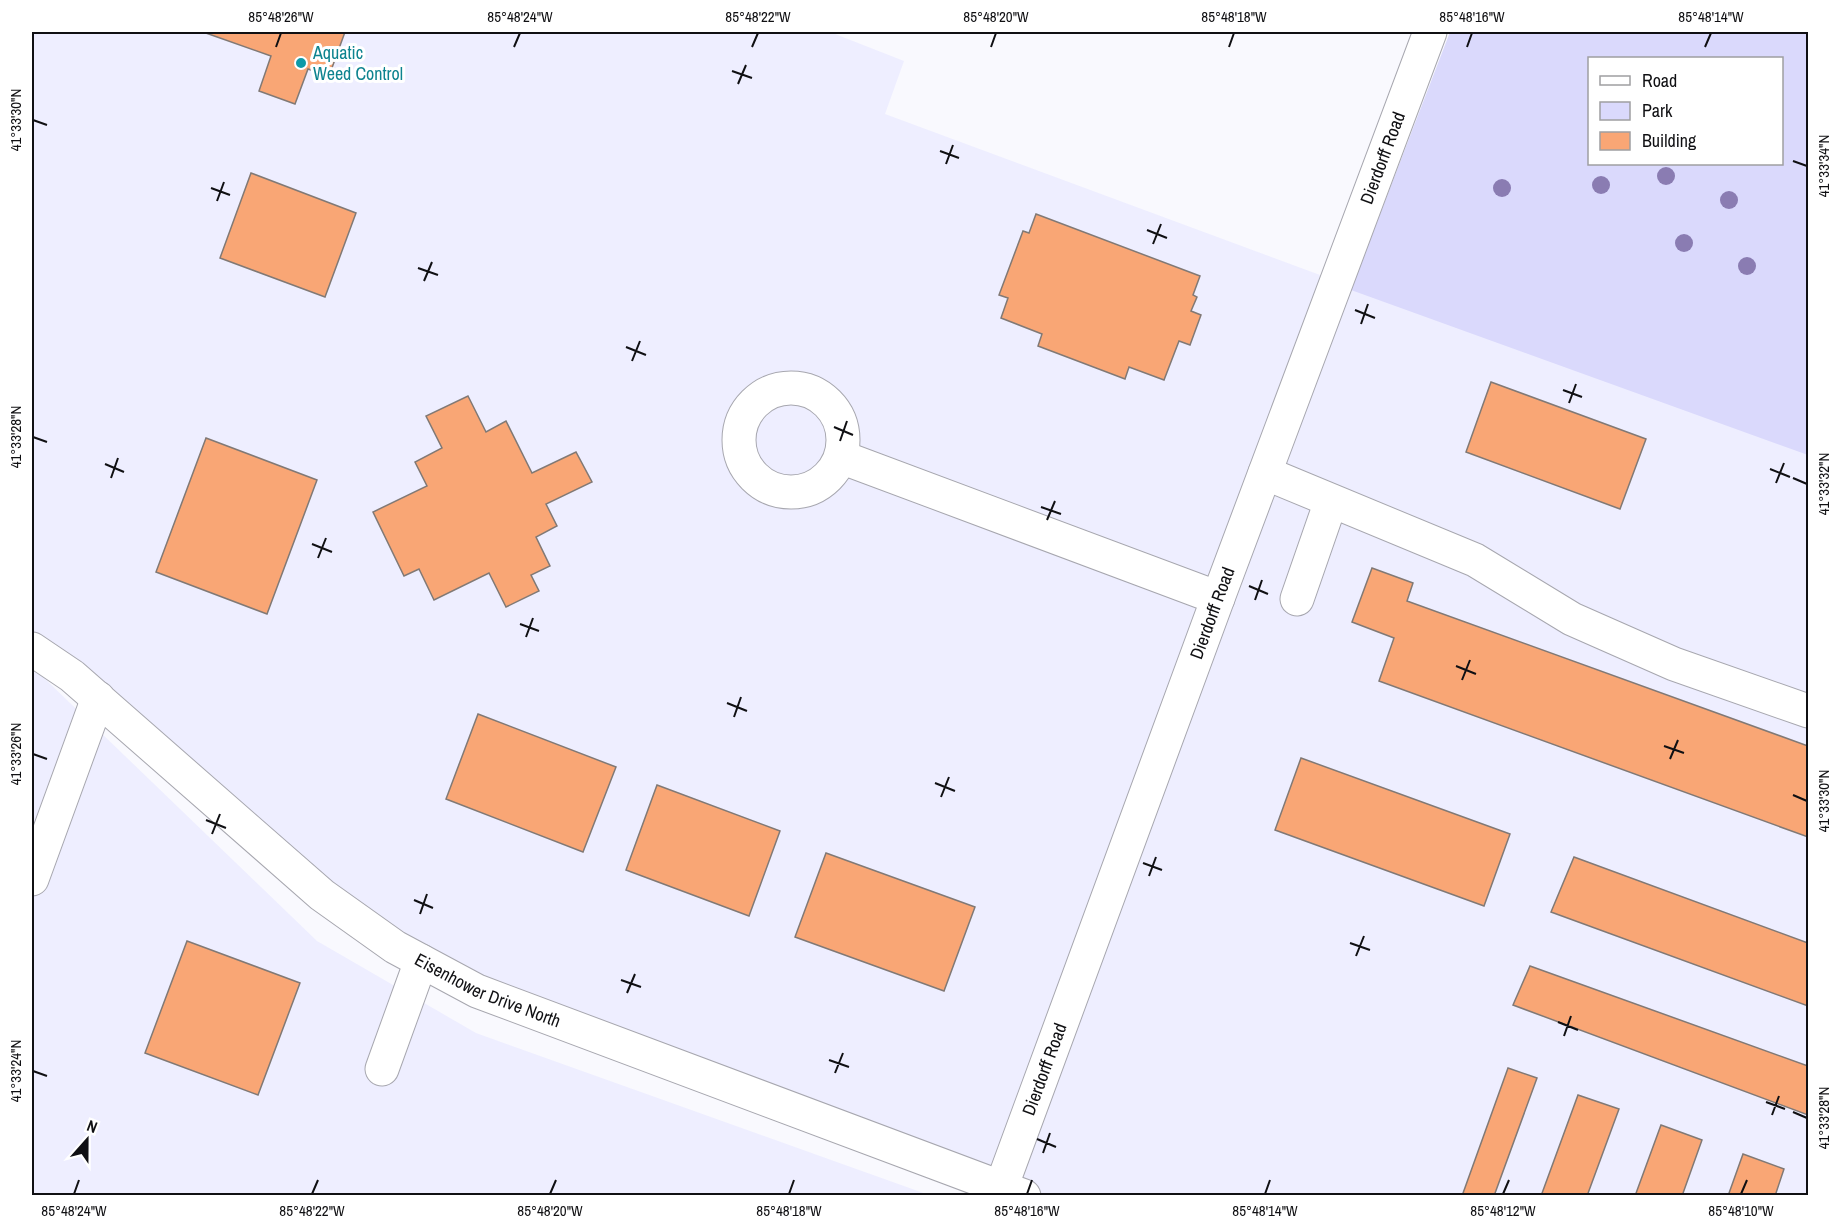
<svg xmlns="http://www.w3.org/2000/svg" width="1840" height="1227" font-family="'Archivo Narrow',sans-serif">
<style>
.built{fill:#eef}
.green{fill:#dad9fc;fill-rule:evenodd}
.building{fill:#f9a675;stroke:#817975;stroke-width:1.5}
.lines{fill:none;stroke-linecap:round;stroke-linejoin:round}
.minor-casing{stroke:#a7a7af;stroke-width:35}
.minor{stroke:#fff;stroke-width:33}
.tree{fill:#8a7cb2}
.ticks{fill:none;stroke:#101013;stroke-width:2}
.culture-dot{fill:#0f9aa8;stroke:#fff;stroke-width:2}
.labels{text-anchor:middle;stroke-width:6;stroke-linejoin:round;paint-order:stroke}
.culture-label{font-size:18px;fill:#0d838f;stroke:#fff;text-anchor:start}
.street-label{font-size:18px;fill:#101013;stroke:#fff}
.neatline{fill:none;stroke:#101013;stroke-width:2}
.ticks-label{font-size:15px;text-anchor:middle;fill:#101013}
</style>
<rect width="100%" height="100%" fill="#f9f9fe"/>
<g class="built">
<polygon points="32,32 830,32 904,61 885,114 1320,275 1808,453 1808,1195 1024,1195 395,947 32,649"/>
<polygon points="32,671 42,676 317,941 476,1033 929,1195 32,1195"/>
</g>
<path class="green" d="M1450,32H1808V455L1351,290ZM1590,58H1782V164H1590Z"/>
<g class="building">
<polygon points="203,32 345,32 329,76 308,69 295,104 259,91 271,56"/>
<polygon points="251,173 356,213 325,297 220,258"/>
<polygon points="1036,214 1200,276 1193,295 1197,297 1191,311 1201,315 1190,345 1179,341 1164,380 1129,367 1125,379 1038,346 1042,334 1001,318 1008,298 999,295 1023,231 1029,233"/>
<polygon points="1491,382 1646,439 1620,509 1466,452"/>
<polygon points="468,396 486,432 506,421 532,473 576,452 592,482 546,504 557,526 536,537 550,566 531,575 539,591 506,607 489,573 434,600 419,569 404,576 373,512 427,486 415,462 442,448 426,416"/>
<polygon points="206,438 317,480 267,614 156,572"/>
<polygon points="1372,568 1413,583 1407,601 1808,746 1808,837 1379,681 1394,638 1352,622"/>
<polygon points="478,714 616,767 583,852 446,799"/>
<polygon points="1301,758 1510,834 1484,906 1275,830"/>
<polygon points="657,785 780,831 749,916 626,870"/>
<polygon points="826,853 975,907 944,991 795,937"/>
<polygon points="1574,857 1808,943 1808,1006 1551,912"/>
<polygon points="187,941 300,983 258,1095 145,1053"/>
<polygon points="1530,966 1808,1066 1808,1115 1513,1005"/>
<polygon points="1508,1068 1537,1078 1494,1196 1462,1196"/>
<polygon points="1578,1095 1619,1109 1587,1196 1541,1196"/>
<polygon points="1661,1125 1702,1140 1682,1196 1635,1196"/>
<polygon points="1743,1154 1784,1169 1775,1196 1728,1196"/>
</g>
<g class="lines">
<defs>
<g id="minor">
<circle cx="791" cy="440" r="52"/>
<polyline points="841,457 1218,598"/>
<polyline points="1265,473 1475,560 1572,619 1674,664 1808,711"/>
<polyline points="1297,599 1331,501"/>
<path id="s1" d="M32,649L72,676L322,895L395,947L477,991L1024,1196"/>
<polyline points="32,879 98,698"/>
<polyline points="382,1069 421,961"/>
<path id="s2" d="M998,1196L1218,598L1430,32"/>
</g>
</defs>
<use href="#minor" class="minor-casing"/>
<use href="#minor" class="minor"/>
</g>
<g class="tree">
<circle cx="1666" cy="176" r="9"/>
<circle cx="1601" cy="185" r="9"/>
<circle cx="1502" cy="188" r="9"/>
<circle cx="1729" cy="200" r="9"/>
<circle cx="1684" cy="243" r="9"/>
<circle cx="1747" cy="266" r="9"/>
</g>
<path class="ticks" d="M276,47L281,33M514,47L520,33M752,47L758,33M991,47L996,33M1229,47L1234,33M1467,47L1472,33M1705,47L1711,33M732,71L752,78M738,84L746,65M33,120L47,125M940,151L959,158M1793,161L1807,166M946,164L953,145M211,188L230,195M217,201L224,182M1147,230L1167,238M1153,244L1161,224M418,268L438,275M424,281L432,262M1355,310L1375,318M1361,324L1368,304M626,347L646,355M632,361L640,341M1563,390L1582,397M1569,403L1576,384M834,427L853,435M33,437L47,442M840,441L847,421M105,464L124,472M1770,469L1790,477M111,478L118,458M1793,478L1807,484M1776,483L1784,463M1041,507L1061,514M1047,520L1055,501M312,544L332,552M318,558L326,538M1249,586L1268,594M1255,600L1262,580M520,624L539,631M526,637L533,618M1456,666L1476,674M1462,680L1470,660M727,703L747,711M734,717L741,697M1664,746L1684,753M33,754L47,759M1670,759L1678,740M935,783L955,791M1793,795L1807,801M941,797L949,777M206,820L226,828M212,834L220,814M1143,863L1162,870M1149,876L1156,857M414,900L433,908M420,914L427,894M1350,943L1370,950M1356,956L1364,936M621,980L641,987M627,993L635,974M1558,1022L1578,1030M1564,1036L1571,1016M829,1060L849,1067M33,1071L47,1076M835,1073L843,1053M1766,1102L1785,1109M1793,1112L1807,1118M1772,1115L1779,1096M1037,1139L1056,1147M1043,1153L1050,1133M74,1194L79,1180M312,1194L318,1180M550,1194L556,1180M789,1194L794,1180M1027,1194L1032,1180M1265,1194L1270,1180M1503,1194L1509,1180M1741,1194L1747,1180"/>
<circle class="culture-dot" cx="301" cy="63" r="6"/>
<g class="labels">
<g class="culture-label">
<text x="313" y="59">Aquatic<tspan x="313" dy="21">Weed Control</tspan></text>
</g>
<g class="street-label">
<text dy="6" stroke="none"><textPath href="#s2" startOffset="1107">Dierdorff Road</textPath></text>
<text dy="6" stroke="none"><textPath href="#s2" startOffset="621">Dierdorff Road</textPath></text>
<text dy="6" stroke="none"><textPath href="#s1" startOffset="573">Eisenhower Drive North</textPath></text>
<text dy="6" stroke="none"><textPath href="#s2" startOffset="135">Dierdorff Road</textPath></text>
</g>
</g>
<rect width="1840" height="1227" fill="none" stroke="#ffffff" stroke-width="66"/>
<rect x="1588" y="57" width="195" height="108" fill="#ffffff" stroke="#9f9fa1" stroke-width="1.5"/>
<rect x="1600" y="76" width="30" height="9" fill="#ffffff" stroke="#9f9fa1" stroke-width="1.5"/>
<text x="1642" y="87" font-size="18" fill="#101013">Road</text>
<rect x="1600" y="102" width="30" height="18" fill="#dad9fc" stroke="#9f9fa1" stroke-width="1.5"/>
<text x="1642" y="117" font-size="18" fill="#101013">Park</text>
<rect x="1600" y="132" width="30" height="18" fill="#f9a675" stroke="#9f9fa1" stroke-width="1.5"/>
<text x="1642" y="147" font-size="18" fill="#101013">Building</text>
<g transform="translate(87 1140) rotate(21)" stroke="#ffffff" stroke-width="4.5" paint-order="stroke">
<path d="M0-4.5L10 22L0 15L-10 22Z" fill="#101013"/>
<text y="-9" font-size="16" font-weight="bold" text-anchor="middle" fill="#101013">N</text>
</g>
<rect x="33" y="33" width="1774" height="1161" class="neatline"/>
<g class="ticks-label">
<text x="281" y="22">85°48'26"W</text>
<text x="520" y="22">85°48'24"W</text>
<text x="758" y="22">85°48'22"W</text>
<text x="996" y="22">85°48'20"W</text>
<text x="1234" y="22">85°48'18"W</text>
<text x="1472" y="22">85°48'16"W</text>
<text x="1711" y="22">85°48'14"W</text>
<text transform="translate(16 120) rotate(-90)" y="5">41°33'30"N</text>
<text transform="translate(1824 166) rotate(-90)" y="5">41°33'34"N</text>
<text transform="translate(16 437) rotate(-90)" y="5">41°33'28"N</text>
<text transform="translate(1824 484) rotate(-90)" y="5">41°33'32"N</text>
<text transform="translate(16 754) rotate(-90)" y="5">41°33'26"N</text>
<text transform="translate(1824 801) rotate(-90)" y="5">41°33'30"N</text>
<text transform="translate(16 1071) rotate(-90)" y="5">41°33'24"N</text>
<text transform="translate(1824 1118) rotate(-90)" y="5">41°33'28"N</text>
<text x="74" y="1216">85°48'24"W</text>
<text x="312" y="1216">85°48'22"W</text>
<text x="550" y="1216">85°48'20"W</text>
<text x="789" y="1216">85°48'18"W</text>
<text x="1027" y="1216">85°48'16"W</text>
<text x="1265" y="1216">85°48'14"W</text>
<text x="1503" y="1216">85°48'12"W</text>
<text x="1741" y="1216">85°48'10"W</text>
</g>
</svg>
